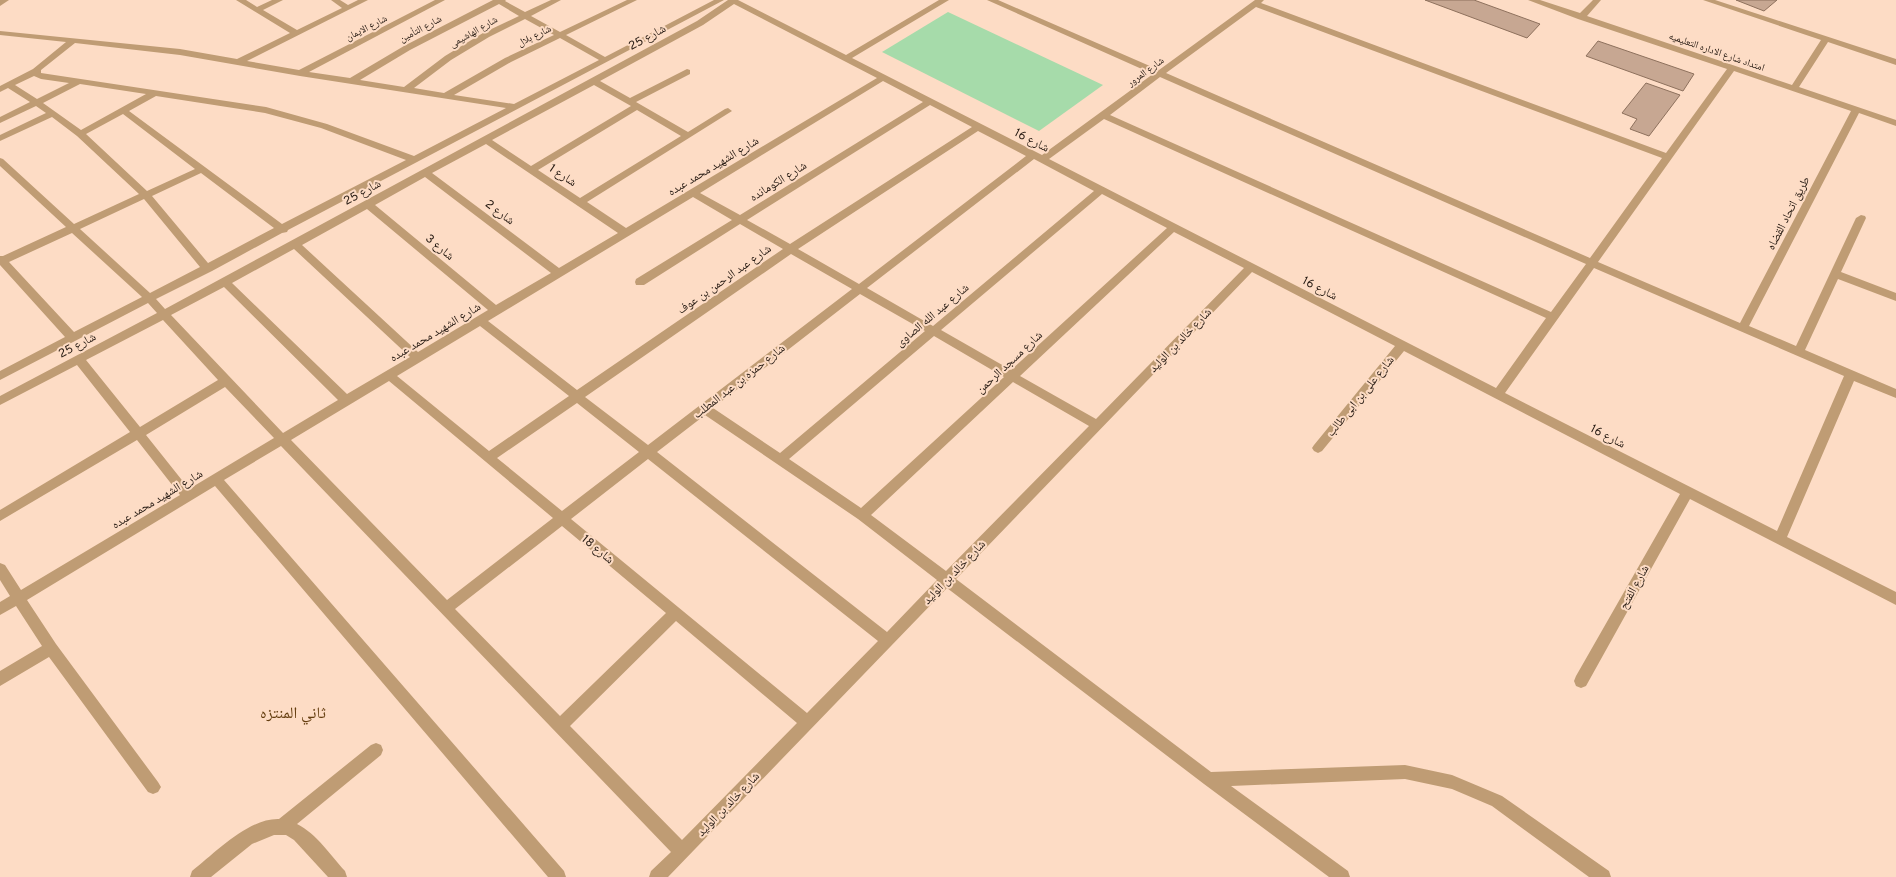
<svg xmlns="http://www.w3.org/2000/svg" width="1896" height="877" font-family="Overpass,'Noto Naskh Arabic',sans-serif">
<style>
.green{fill:#a6dbaa}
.building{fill:#c7a792;stroke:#8e715d}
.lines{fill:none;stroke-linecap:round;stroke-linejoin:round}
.minor{fill:#bf9c74;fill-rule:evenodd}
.labels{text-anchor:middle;stroke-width:4;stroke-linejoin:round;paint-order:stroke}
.far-street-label{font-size:10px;fill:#261a12;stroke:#fddcc5}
.street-label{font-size:12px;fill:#261a12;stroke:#fddcc5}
.near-neighbourhood-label{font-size:16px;fill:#643d0f;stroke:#fddcc5}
</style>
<rect width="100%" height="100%" fill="#fddcc5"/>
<polygon class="green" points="948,12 1103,85 1039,131 882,52"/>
<g class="building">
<polygon points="1425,0 1474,0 1540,24 1527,38"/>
<polygon points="1736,0 1777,0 1764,11"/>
<polygon points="1598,41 1694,74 1683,91 1586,56"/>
<polygon points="1646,83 1680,95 1649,136 1630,129 1637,119 1622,113"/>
</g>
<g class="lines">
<g class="minor">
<polygon points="0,0 9,0 0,6"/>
<path d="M236,0H246L257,7L272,0H283L263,10L297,30L342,8L331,0H340L348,5L358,0H368L247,61L299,70L435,0H445L309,72L350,78L404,46L493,0H506L505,1L525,12L551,0H561L531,16L560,32L627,0H637L566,35L605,57L714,0H724L288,230L287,232L282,233L212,271L156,299L165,309L697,21L728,0H738L846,55L939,0H949L852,58L1042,155L1153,74L987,0H998L1159,70L1255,0H1264L1261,3L1666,153L1727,69L1578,19L1528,0H1540L1580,13L1593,0H1601L1587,16L1792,85L1821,40L1703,0H1715L1896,59V65L1828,42L1799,87L1896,120V126L1859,113L1749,326L1796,346L1856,218L1861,215L1865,216L1866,218L1841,272L1896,293V301L1838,279L1805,350L1896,389V398L1854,381L1787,537L1896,592V605L1690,499L1586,686L1581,688L1576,686L1574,681L1576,676L1680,494L1404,351L1322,451L1318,453L1314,451L1312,448L1314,445L1395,346L1252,272L956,579L1211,772L1405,765L1452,775L1502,796L1609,871L1611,877H1589L1492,806L1452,789L1405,779L1231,786L1348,871L1350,877H1329L1204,784L947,588L668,877H649L651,871L671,852L281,446L224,480L564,871L566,877H548L215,486L27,600L56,644L158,782L161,787L158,792L153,794L148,792L49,657L0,686V671L42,646L16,606L0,615V602L10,596L0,580V563L5,565L21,590L180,495L137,440L0,521V510L130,432L77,365L0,405V396L157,313L148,303L0,380V371L65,337L0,265V256H3L66,227L0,166V158L3,159L74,224L139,194L77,136L52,117L0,141V135L46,113L36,106L0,123V117L30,102L8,88L0,92V86L33,69L66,42L0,35V31L180,49L237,59L290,33ZM499,4L519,16L483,33L445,56L404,87L360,80L410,50ZM734,4L877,78L626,228L587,202L732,111L728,108L725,109L688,132L636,102L690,74V70L687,69L630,98L600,81L703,25ZM1256,7L1662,158L1590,258L1166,73ZM525,19L554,35L505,58L444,93L414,88L451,60L489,37ZM560,38L599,60L514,104L454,95L511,62ZM75,43L180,55L300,76L506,108L414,156L327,124L266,107L41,73V70ZM1734,71L1851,111L1740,323L1598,262ZM34,76L41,79L69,83L37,99L15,85ZM1160,77L1586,264L1551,312L1110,115ZM883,81L923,102L740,215L700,193ZM80,84L146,94L81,130L43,103ZM594,85L631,106L531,166L492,140ZM156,96L265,113L321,128L406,160L282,224L129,111ZM930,105L972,127L790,244L747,220ZM637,110L681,136L580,198L538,170ZM123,114L195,169L147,191L86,134ZM1104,119L1546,318L1496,388L1049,159ZM978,131L1026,156L859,284L798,249ZM486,144L618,233L559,268L432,173ZM1034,159L1094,191L933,326L867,288ZM201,173L274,228L208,263L152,196ZM425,177L551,273L496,305L375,205ZM1102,194L1167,228L1011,370L941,330ZM693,197L732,220L636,279L635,282L636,285H644L740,224L783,249L577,390L488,321ZM144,199L200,267L150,293L80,229ZM367,209L488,310L418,352L302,245ZM1174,232L1244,268L1096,419L1020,376ZM72,233L142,297L74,332L9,262ZM294,249L410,357L347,394L232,283ZM791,254L852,289L648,445L585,397ZM1594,268L1844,376L1777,531L1505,393ZM224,287L338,400L283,433L171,315ZM860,294L925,331L780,453L713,408ZM163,320L218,380L140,427L86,360ZM480,326L569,396L489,451L397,376ZM934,336L1004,377L861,508L789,459ZM389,381L553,518L447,600L291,440ZM1013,382L1089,426L946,571L871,515ZM225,387L274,438L189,489L146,435ZM577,403L639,452L562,511L497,458ZM705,415L858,519L937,580L887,632L657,452ZM648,459L878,641L807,713L571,519ZM562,526L666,613L560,716L455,609ZM676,621L797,723L682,840L570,726Z"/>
<path d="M376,743L381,745L383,750L381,755L297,824C317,834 330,855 345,871L347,877H328L294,840L286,835H274L252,844L211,877H190L192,871C215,853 248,818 279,819L371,745Z"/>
</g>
</g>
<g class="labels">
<g class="far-street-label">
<text transform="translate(366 27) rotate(-27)" y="4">شارع الايمان</text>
<text transform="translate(420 28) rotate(-28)" y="4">شارع التأمين</text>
<text transform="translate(473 31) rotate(-30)" y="4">شارع الهاشيمى</text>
<text transform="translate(534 35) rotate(-26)" y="4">شارع بلال</text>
<text transform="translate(1717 51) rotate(19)" y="4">امتداد شارع الاداره التعليميه</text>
<text transform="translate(1145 71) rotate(-36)" y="4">شارع المرور</text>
</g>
<g class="street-label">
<text transform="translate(647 37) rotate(-29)" y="4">شارع 25</text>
<text transform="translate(1032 140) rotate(27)" y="4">شارع 16</text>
<text transform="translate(713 166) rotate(-31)" y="4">شارع الشهيد محمد عبده</text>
<text transform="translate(563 175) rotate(34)" y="4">شارع 1</text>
<text transform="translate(778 181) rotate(-32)" y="4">شارع الكومانده</text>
<text transform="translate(362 192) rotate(-29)" y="4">شارع 25</text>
<text transform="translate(500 212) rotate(37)" y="4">شارع 2</text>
<text transform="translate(1788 213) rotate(-63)" y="4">طريق اتحاد القضاه</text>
<text transform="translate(440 247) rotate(40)" y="4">شارع 3</text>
<text transform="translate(724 279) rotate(-35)" y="4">شارع عبد الرحمن بن عوف</text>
<text transform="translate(1320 288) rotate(27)" y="4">شارع 16</text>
<text transform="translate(932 315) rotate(-40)" y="4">شارع عبد الله الصاوى</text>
<text transform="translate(435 332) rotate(-31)" y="4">شارع الشهيد محمد عبده</text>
<text transform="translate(1180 340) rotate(-46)" y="4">شارع خالد بن الوليد</text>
<text transform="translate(77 345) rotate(-28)" y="4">شارع 25</text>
<text transform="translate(1009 362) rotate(-43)" y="4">شارع مسجد الرحمن</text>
<text transform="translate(739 381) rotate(-38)" y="4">شارع حمزه بن عبد المطلب</text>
<text transform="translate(1360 396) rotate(-51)" y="4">شارع على بن ابى طالب</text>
<text transform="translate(1608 436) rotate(27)" y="4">شارع 16</text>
<text transform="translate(157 499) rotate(-31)" y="4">شارع الشهيد محمد عبده</text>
<text transform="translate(598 549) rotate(40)" y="4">شارع 18</text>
<text transform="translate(954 572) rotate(-46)" y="4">شارع خالد بن الوليد</text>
<text transform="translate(1634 587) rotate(-61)" y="4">شارع الفتح</text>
<text transform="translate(728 804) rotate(-46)" y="4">شارع خالد بن الوليد</text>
</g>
<g class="near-neighbourhood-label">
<text x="293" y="718">ثاني المنتزه</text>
</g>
</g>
</svg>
